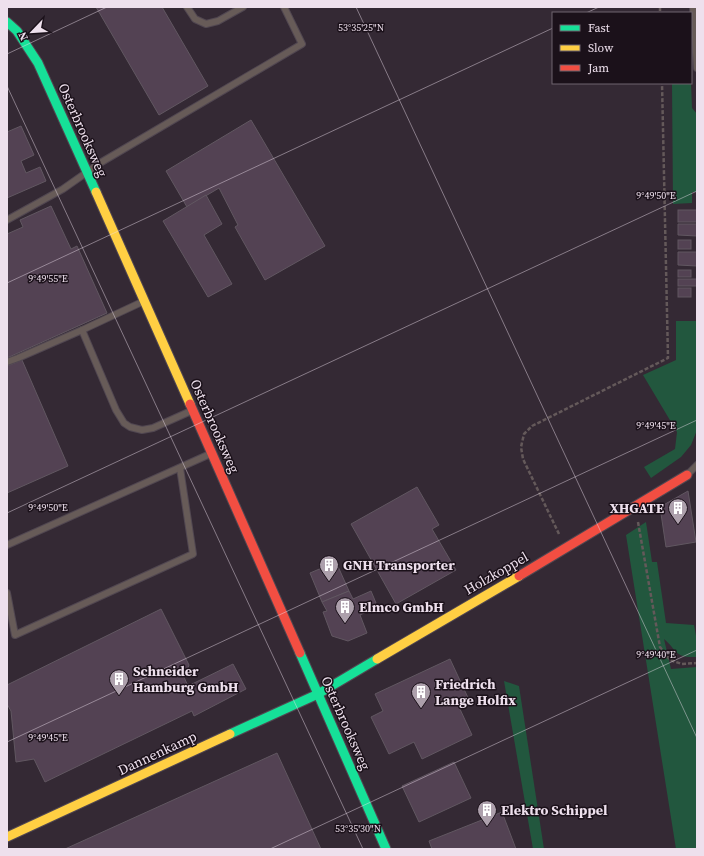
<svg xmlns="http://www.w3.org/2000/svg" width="704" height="856" font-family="'Source Serif 4',serif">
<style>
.green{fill:#22573e}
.building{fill:#534253;stroke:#615761}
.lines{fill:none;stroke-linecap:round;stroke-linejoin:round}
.lane-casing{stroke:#514751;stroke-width:8}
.fast-casing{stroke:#514751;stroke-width:11}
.slow-casing{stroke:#514751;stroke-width:11}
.jam-casing{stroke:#514751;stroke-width:11}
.path{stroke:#64595a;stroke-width:2.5;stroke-dasharray:4 2;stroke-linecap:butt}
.lane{stroke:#675b58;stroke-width:6}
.fast{stroke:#16e098;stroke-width:9}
.slow{stroke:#ffcf43;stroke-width:9}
.jam{stroke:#f24e42;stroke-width:9}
.ticks{fill:none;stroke:#eee0ed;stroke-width:1;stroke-opacity:0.45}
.labels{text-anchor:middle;stroke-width:3;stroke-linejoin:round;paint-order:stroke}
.street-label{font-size:14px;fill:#eee0ed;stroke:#1b111a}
.poi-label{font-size:14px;font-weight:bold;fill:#eee0ed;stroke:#1b111a;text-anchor:start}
.ticks-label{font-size:10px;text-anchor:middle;fill:#eee0ed;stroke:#1b111a;stroke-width:3;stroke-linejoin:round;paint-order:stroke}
</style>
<rect width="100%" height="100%" fill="#342934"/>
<g class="green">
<polygon points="672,83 691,83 692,108 697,114 697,192 692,192 692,203 673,204"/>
<polygon points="676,321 697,321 697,430 691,445 681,457 651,478 644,467 675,449 677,432 643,375 676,360"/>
<path d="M646,522L652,562H657L666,623L694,625L697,641V657C674,658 678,651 664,639L671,669L697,667V849H676L626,535Z"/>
<polygon points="504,681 519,686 544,849 533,849"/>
</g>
<g class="building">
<polygon points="96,7 162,7 208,86 159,115"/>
<polygon points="251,120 325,246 265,280 235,227 238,225 219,188 187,207 166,171"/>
<polygon points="21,126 34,155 21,161 26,173 40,167 46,181 7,198 7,132"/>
<polygon points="206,195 222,224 204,235 232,284 208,297 163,221"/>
<polygon points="51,206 71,249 77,246 107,313 7,358 7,234 23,227 20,220"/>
<rect x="678" y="210" width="19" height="12"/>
<polygon points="678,224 697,224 697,236 678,235"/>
<rect x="678" y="240" width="13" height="9"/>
<polygon points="678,252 697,252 697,266 678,265"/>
<rect x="678" y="270" width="13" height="7"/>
<rect x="678" y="279" width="19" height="7"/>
<rect x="678" y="288" width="13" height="9"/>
<polygon points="22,360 68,466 7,493 7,366"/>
<polygon points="417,487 439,525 432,529 456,570 396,604 351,524"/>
<polygon points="688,491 696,542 666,547 660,507"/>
<polygon points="336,562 349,591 322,602 310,573"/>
<polygon points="349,591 353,599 371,591 376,603 364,608 366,612 360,615 367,633 348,641 332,636 323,612 327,611 322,602"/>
<polygon points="161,609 189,665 186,674 183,675 188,686 233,664 246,689 194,716 192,711 45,782 34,759 16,762 11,711 7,704 7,685"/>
<polygon points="450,659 470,702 459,707 472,735 422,759 414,742 389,754 371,717 383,711 375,694"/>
<polygon points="277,753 321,849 65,849"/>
<polygon points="454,762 471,798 419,822 402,786"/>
<polygon points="502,812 516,849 432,849 429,841"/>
</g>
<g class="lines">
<defs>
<g id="lane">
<polyline points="187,7 195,19 206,24 218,21 243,7"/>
<polyline points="693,7 697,68"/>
<polyline points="7,220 63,189 100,163 302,44 284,7"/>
<polyline points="82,330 142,302"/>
<polyline points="7,362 18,358 82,330 116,410 124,423 130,427 142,430 153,428 191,411"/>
<polyline points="688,474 697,465"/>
<polyline points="7,545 210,454"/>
<polyline points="7,593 15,635 193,554 180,468"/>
</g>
<g id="fast">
<polyline points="7,22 17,31 38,63 96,192"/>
<polyline points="300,653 386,849"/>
<polyline points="230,734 318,694 377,659"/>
</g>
<g id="slow">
<polyline points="96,192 190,404"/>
<polyline points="377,659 519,576"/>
<polyline points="7,837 230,734"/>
</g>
<g id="jam">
<polyline points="190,404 300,653"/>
<polyline points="519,576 687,475"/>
</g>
</defs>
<use href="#lane" class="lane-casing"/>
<use href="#fast" class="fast-casing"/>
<use href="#slow" class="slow-casing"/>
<use href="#jam" class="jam-casing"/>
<g class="path">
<polyline points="660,7 660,13"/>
<polyline points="638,522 660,647 670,660 682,664 697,663"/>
<polyline points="559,534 523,459 521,447 524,434 532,426 668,358 662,83"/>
</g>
<use href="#lane" class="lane"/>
<use href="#fast" class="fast"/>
<use href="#slow" class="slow"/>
<use href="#jam" class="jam"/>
</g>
<path class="ticks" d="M356,7L697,738M586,13L599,7M7,54L107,7M7,86L363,849M7,283L553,28M7,513L697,191M7,742L697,420M270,849L697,650"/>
<defs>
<symbol id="building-pin" viewBox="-11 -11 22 30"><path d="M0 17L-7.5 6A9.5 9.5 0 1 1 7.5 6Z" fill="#ada0ac" stroke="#1b111a"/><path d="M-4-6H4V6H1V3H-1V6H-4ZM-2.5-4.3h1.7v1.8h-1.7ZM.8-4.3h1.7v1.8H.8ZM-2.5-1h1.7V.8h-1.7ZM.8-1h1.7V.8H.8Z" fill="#fff"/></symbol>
</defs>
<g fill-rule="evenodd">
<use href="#building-pin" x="667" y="497" width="22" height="30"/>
<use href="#building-pin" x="318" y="554" width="22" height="30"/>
<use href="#building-pin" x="334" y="596" width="22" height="30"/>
<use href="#building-pin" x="108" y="668" width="22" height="30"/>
<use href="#building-pin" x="410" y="681" width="22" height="30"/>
<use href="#building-pin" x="476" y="799" width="22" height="30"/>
</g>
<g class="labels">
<g class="street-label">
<text transform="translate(83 130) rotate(66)" y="5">Osterbrooksweg</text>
<text transform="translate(215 426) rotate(66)" y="5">Osterbrooksweg</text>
<text transform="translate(496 573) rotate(-30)" y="5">Holzkoppel</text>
<text transform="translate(346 723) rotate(66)" y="5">Osterbrooksweg</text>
<text transform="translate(157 753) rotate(-25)" y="5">Dannenkamp</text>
</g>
<g class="poi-label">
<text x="664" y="513" text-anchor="end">XHGATE</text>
<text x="343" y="570">GNH Transporter</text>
<text x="359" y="612">Elmco GmbH</text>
<text x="133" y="676">Schneider<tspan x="133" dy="16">Hamburg GmbH</tspan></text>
<text x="435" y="689">Friedrich<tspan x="435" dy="16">Lange Holfix</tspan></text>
<text x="501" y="815">Elektro Schippel</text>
</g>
</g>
<g class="ticks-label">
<text x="361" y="31">53°35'25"N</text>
<text x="656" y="199">9°49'50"E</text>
<text x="48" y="282">9°49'55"E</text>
<text x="656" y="429">9°49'45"E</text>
<text x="48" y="511">9°49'50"E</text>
<text x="656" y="658">9°49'40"E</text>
<text x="48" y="741">9°49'45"E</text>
<text x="358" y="832">53°35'30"N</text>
</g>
<rect width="704" height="856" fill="none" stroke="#eee0ed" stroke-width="16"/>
<rect x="552" y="12" width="140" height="72" fill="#1b111a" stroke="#6f646e"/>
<rect x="560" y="25" width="20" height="6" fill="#16e098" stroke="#6f646e"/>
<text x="588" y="32" font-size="12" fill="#eee0ed">Fast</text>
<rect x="560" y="45" width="20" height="6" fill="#ffcf43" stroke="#6f646e"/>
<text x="588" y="52" font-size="12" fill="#eee0ed">Slow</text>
<rect x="560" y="65" width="20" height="6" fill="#f24e42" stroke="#6f646e"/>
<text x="588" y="72" font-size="12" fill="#eee0ed">Jam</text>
<g transform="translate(32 32) rotate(245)" stroke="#1b111a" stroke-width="3" paint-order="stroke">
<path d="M0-3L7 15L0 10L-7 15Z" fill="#eee0ed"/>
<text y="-6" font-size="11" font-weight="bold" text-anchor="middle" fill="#eee0ed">N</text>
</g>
</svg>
